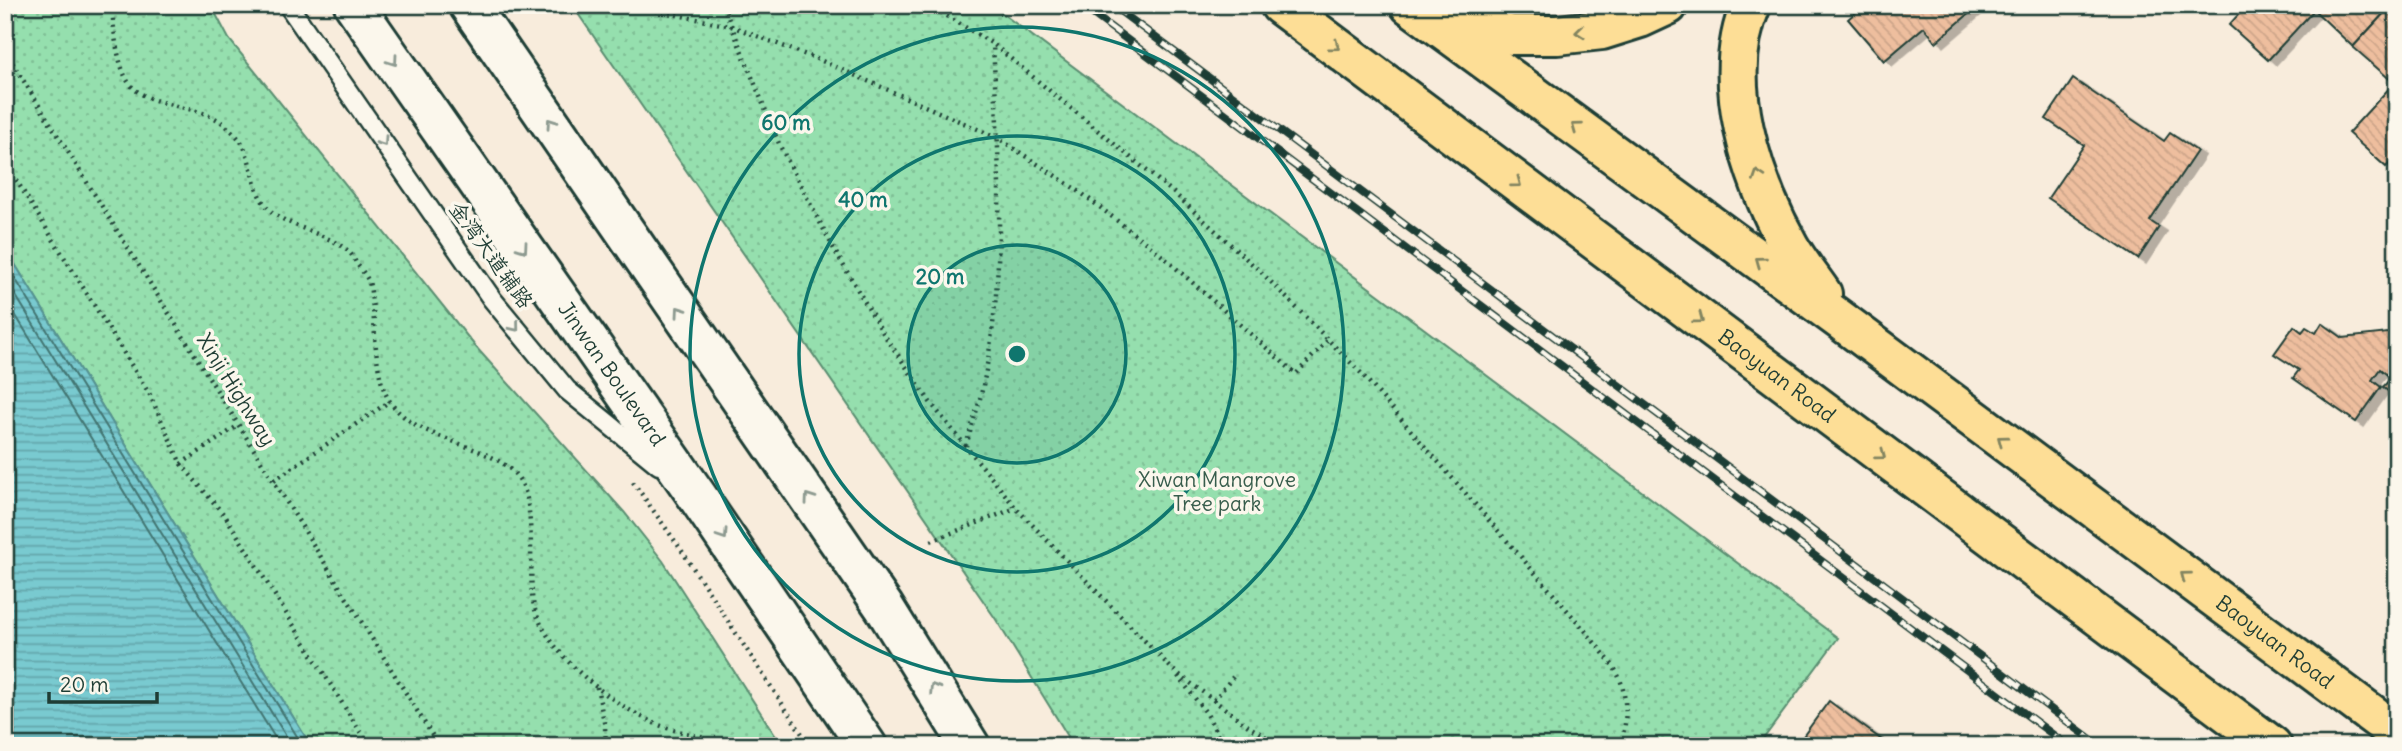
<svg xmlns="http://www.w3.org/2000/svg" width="2402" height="751" font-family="Delius,'LXGW WenKai TC',sans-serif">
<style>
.park{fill:url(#park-dots);stroke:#5a8e71;stroke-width:2}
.water{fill:url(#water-rules);stroke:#559292;stroke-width:2}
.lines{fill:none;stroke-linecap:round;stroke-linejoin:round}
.shore{stroke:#437572;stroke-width:2}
.building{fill:url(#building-back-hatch);stroke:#1f3d34;stroke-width:2;filter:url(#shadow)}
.lane-casing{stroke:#1f3d34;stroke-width:23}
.secondary-casing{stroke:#1f3d34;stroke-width:44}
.primary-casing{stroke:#1f3d34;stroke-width:44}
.path{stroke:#1f3d34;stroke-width:4.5;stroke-dasharray:2 5;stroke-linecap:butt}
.lane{stroke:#fbf7ec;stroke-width:18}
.secondary{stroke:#fbf7ec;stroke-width:38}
.primary{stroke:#fdde96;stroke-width:38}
.rail-casing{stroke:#1f3d34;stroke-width:8}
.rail{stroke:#fbf7ec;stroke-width:5;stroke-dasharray:16;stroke-linecap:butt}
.oneway{stroke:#838560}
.oneway2{stroke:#8d9a90}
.ring{fill:none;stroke:#0f766e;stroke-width:3.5}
.labels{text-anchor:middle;stroke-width:7;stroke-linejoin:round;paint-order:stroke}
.street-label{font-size:21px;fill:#1f3d34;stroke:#fbf7ec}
.park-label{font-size:21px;fill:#375d4c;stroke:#fbf7ec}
.centre{fill:#0f766e;stroke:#fbf7ec;stroke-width:3.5}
.ring-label{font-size:21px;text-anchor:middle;font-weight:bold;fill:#0f766e;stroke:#fbf7ec;stroke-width:7;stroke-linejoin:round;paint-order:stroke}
</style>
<defs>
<pattern id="park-dots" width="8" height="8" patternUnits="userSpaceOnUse" patternTransform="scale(1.75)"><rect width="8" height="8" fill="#95dfae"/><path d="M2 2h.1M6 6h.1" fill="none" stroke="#80c096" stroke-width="1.8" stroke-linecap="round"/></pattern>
<pattern id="water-rules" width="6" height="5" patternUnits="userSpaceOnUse" patternTransform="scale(1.75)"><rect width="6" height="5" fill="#79cad0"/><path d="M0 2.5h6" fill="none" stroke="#63a5aa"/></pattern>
<pattern id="building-back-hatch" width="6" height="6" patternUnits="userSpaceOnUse" patternTransform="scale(1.75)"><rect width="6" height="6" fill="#eebe9e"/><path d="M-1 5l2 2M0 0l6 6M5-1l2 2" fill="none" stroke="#cca489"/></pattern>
<filter id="shadow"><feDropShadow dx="8" dy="4.5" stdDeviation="0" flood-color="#0004"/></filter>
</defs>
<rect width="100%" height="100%" fill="#f8ecdc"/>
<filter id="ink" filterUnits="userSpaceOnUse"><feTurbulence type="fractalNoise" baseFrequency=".0143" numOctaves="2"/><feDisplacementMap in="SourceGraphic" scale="14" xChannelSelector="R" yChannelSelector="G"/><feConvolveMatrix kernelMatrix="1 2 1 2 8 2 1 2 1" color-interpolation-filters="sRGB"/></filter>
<g filter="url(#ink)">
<g class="park">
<polygon points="5,5 211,5 229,39 475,346 624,512 663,561 782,746 311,746 5,248"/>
<polygon points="572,5 991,5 1838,638 1758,746 1074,746 995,618"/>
</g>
<polygon class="water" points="5,248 311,746 5,746"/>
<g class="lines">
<g class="shore">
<polyline points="5,262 303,746"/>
<polyline points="5,278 292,746"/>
<polyline points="5,298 280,746"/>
</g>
</g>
<g class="building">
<polygon points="1864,5 1883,7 1979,5 1936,42 1924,27 1884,61 1848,19"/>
<polygon points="2247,5 2382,5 2387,10 2353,47 2314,10 2268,60 2229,25"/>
<polygon points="2387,10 2397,19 2397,156 2386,167 2348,133 2394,83 2353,47"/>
<polygon points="2073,79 2164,141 2170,133 2197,151 2150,221 2159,227 2138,259 2048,198 2084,145 2046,119"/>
<polygon points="2322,323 2343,338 2397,332 2397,399 2383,387 2391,378 2380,369 2372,380 2381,387 2356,422 2293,378 2299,370 2274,354 2294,326 2302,332 2306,327 2316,333"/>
<polygon points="1829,701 1890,746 1796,746"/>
</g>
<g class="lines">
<defs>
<polyline id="lane" points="288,5 492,299 567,390 659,465"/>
<g id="secondary">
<path id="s1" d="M354,5L697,496L867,746"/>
<polyline points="469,5 884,607 970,746"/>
</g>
<g id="primary">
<path id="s2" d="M1280,5L2272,746"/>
<path id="s3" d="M1410,5L1839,319L2397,733"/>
<path d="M1751,5C1718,79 1752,179 1789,246C1798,262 1811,278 1822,294"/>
<polyline points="1437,13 1511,35 1557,35 1602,30 1640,18 1668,5"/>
</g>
</defs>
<use href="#lane" class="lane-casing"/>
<use href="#secondary" class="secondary-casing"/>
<use href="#primary" class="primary-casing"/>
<g class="path">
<path d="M112,5C113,25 117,66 129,83C139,97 160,102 176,106C192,110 211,113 225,125C230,129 236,135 240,140C254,161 250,189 268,208C285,227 325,232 347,250C351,253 354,258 356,263C360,268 365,274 368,280C371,286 371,295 372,301C376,330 374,376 389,400C418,446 499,441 522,484C534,506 530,567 532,595C537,647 607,701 652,722C674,733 700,733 722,746"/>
<polyline points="628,5 731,26 822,61 998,138 1080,192 1159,253 1296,374 1328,340"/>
<polyline points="723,5 780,146 835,251 883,333 930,402 1016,508 1173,670 1251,728 1282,746"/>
<path d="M929,5L993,44L1175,194L1262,273L1360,372L1588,634C1597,647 1611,660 1618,675C1627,692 1629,730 1618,746"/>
<polyline points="5,51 439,746"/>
<polyline points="5,162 150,395 181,464 226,517 369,746"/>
<path d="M966,446C971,427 978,409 982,390C1007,277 999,159 993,45"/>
<polyline points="181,464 239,425"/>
<polyline points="274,480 390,401"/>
<polyline points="633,482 680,548 810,746"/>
<polyline points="931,541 1016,508"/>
<polyline points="1178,676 1207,714 1223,746"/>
<polyline points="597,687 605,727 606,746"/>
<polyline points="1214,700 1233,677"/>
<polyline points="663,746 703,738"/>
</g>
<use href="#lane" class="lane"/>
<use href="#secondary" class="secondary"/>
<use href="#primary" class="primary"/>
<defs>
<g id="rail">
<polyline points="1081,5 2068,746"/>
<polyline points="1112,5 2100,746"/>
</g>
</defs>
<use href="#rail" class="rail-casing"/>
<use href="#rail" class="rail"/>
</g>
<defs><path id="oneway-chevron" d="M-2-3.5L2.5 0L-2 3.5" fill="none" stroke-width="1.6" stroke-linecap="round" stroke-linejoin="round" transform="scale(1.75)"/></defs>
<g class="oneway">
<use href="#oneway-chevron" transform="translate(1580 32) rotate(174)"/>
<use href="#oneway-chevron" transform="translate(1335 46) rotate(37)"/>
<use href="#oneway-chevron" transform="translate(1576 127) rotate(-144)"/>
<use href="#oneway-chevron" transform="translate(1758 175) rotate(-109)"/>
<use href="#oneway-chevron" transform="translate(1517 183) rotate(37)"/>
<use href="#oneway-chevron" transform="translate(1760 261) rotate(-144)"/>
<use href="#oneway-chevron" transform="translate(1699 319) rotate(37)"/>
<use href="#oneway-chevron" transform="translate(2002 440) rotate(-143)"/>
<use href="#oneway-chevron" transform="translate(1881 455) rotate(37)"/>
<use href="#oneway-chevron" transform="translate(2185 576) rotate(-143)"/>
</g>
<g class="oneway2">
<use href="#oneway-chevron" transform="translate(393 61) rotate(55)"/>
<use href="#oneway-chevron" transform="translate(551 123) rotate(-125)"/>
<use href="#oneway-chevron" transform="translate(383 142) rotate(55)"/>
<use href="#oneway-chevron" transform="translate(523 248) rotate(55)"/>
<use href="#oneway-chevron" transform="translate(680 311) rotate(-125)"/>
<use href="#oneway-chevron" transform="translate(515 327) rotate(51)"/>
<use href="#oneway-chevron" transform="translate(809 498) rotate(-125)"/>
<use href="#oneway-chevron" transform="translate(723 535) rotate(56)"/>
<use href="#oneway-chevron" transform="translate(934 688) rotate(-122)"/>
</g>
</g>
<circle cx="1017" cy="354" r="109" fill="#0f766e" fill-opacity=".12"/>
<g class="ring">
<circle cx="1017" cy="354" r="109"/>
<circle cx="1017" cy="354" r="218"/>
<circle cx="1017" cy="354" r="327"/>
</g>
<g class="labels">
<g class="street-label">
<text transform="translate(491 255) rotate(54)" y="7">金湾大道辅路</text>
<text dy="7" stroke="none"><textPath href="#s1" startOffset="450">Jinwan Boulevard</textPath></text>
<text dy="7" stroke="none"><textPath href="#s2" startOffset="620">Baoyuan Road</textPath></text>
<text transform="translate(236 390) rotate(58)" y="7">Xinji Highway</text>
<text dy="7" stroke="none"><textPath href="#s3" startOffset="1074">Baoyuan Road</textPath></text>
</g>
<g class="park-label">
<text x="1217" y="487">Xiwan Mangrove<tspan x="1217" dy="24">Tree park</tspan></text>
</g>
</g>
<circle cx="1017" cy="354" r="10" class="centre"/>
<g class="ring-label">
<text x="786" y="130">60 m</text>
<text x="863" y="207">40 m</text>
<text x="940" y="284">20 m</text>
</g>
<rect width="2402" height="751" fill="none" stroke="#fbf7ec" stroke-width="28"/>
<rect x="14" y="14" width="2374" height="723" fill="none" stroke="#1f3d34" stroke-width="2.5" filter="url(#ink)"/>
<path d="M49 692v10h108v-10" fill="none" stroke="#1f3d34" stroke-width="3.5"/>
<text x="60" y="692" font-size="21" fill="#1f3d34" stroke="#fbf7ec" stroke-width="5" paint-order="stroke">20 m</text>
</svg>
